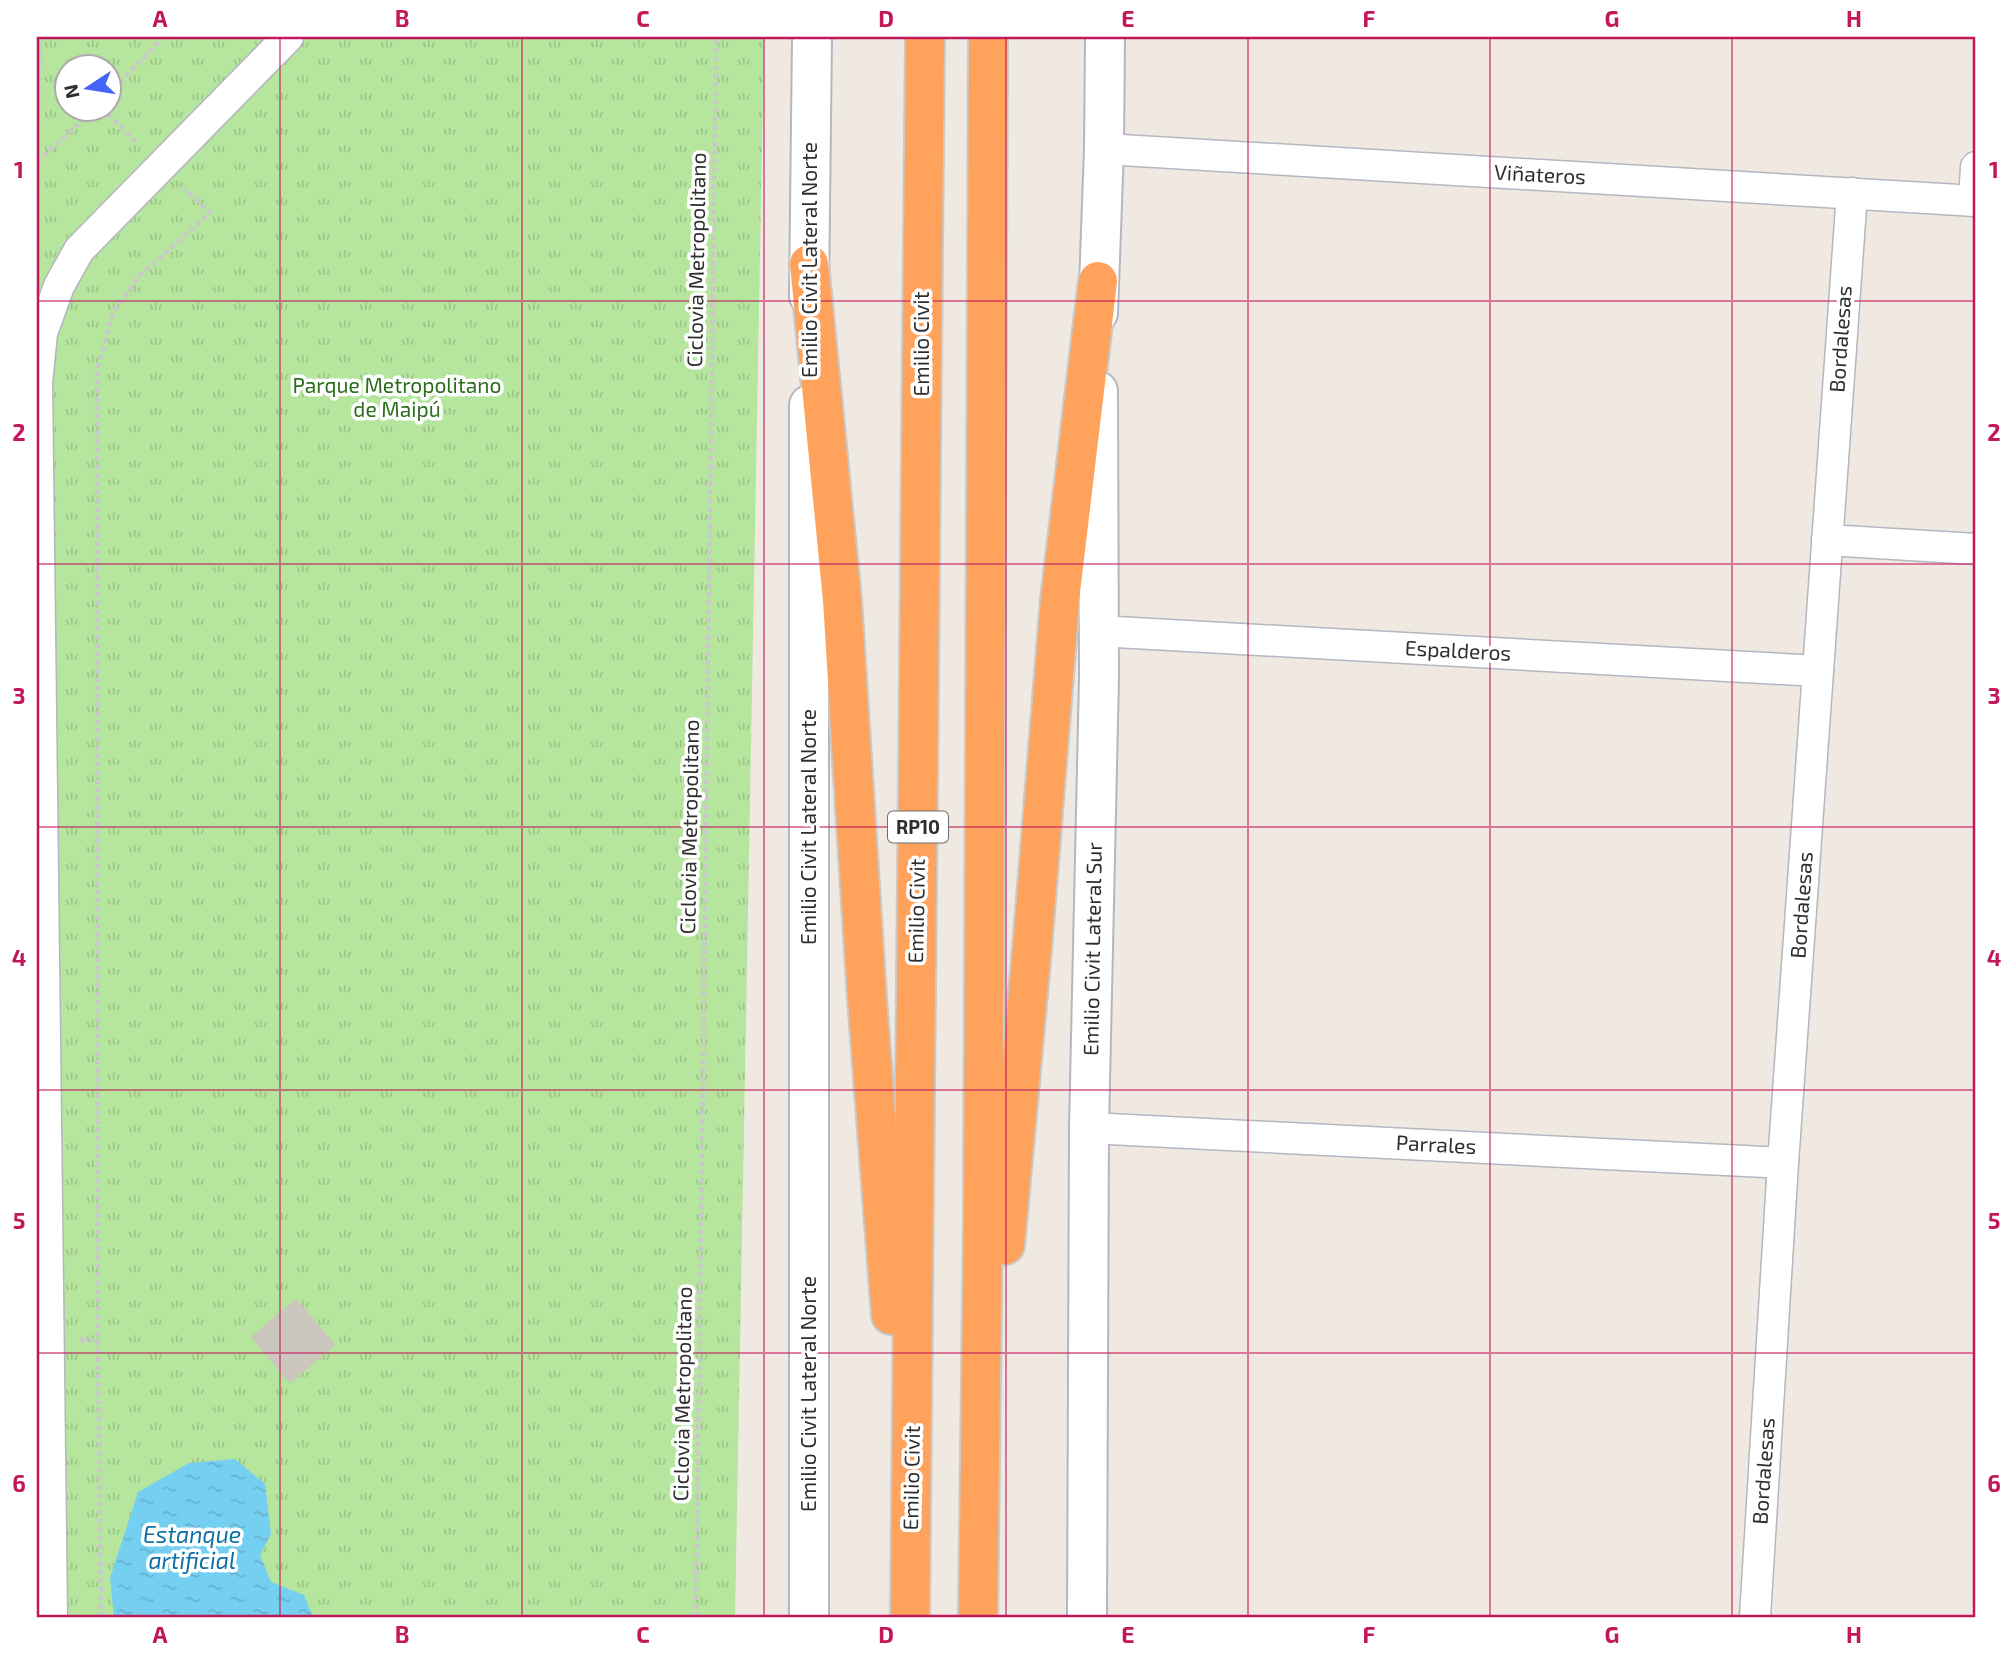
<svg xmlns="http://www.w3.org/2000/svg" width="2013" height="1654" font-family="'Exo 2',sans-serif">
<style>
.park{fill:url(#park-tufts);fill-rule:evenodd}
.water{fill:url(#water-ripples)}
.building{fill:#cbc7bf;stroke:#cbc5ba;stroke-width:2}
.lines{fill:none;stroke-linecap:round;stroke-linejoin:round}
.street-casing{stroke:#b4b7c1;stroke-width:33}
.secondary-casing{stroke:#b4b7c1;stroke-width:42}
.highway-casing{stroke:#c9c9c9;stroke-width:42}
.path{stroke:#c9c9c9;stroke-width:4.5;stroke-dasharray:5 3.5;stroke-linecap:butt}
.street{stroke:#fff;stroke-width:30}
.secondary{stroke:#fff;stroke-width:38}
.highway{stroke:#ffa35c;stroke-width:38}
.grid{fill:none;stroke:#c2185b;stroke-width:2;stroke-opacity:0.55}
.labels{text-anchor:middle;stroke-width:7;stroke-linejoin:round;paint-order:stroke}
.shield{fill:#fff;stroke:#6d6d6d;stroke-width:2}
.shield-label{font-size:19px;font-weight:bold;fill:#2e2e2e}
.street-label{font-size:21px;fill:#2e2e2e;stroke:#fff}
.park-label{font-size:21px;fill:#2c6e1b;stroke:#fff}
.water-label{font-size:23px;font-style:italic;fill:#0d6fa3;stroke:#fff}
.neatline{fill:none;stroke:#c2185b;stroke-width:2.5}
.grid-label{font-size:23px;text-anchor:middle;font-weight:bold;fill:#c2185b}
</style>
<defs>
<pattern id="park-tufts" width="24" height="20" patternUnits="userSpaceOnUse" patternTransform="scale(1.75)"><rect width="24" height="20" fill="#b6e59e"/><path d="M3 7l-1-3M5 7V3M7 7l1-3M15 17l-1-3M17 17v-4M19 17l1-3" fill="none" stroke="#9dc588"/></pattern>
<pattern id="water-ripples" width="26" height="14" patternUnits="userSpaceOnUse" patternTransform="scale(1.75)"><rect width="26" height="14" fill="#75cff0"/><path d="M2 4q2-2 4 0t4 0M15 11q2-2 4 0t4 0" fill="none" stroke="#66b2ce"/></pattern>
</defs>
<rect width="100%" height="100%" fill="#efe9e1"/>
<path class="park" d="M37,37H764L735,1617H37ZM66,66H108V108H66Z"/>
<polygon class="water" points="235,1459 265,1484 271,1534 260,1555 271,1582 304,1595 313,1617 114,1617 110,1578 138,1492 189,1463"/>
<polygon class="building" points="296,1300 334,1345 290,1382 252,1337"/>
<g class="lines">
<defs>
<g id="street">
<polyline points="1104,149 1976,201"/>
<polyline points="1974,201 1976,167"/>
<polyline points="1827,540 1976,549"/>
<polyline points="1098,631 1818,671"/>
<polyline points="1089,1128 1783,1163"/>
<polyline points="52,1617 37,383 42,333 59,286 79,250 288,37"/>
<polyline points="1755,1617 1783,1163 1852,193"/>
</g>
<g id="secondary">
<polyline points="809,296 812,37"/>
<polyline points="1098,313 1104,149 1105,37"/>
<polyline points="809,405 809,1617"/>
<polyline points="1087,1617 1089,1128 1099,677 1098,391"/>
</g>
<g id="highway">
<polyline points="809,264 842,600 867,998 891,1315"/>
<polyline points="1005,1245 1032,949 1060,600 1098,281"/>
<polyline points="910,1617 925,37"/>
<polyline points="978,1617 983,1218 988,37"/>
</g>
</defs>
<use href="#street" class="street-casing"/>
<use href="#secondary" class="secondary-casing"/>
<use href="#highway" class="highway-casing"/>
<g class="path">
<polyline points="108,95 163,37"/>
<polyline points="102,108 137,143"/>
<polyline points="37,158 40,37"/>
<polyline points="37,162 95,108"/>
<polyline points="80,1340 98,1340"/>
<polyline points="101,1617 98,1340 97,369 113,313 139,276 210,213 184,188"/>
<polyline points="696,1617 716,37"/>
</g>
<use href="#street" class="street"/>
<use href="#secondary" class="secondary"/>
<use href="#highway" class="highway"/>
</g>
<path class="grid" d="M280,37V1617M522,37V1617M764,37V1617M1006,37V1617M1248,37V1617M1490,37V1617M1732,37V1617M37,301H1976M37,564H1976M37,827H1976M37,1090H1976M37,1353H1976"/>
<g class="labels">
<rect class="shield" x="888" y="811.5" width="60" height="31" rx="5"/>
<g class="shield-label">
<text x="918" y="834">RP10</text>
</g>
<g class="street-label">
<text transform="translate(1540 175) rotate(3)" y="7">Viñateros</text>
<text transform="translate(697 260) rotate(-89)" y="7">Ciclovia Metropolitano</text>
<text transform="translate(810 260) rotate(-90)" y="7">Emilio Civit Lateral Norte</text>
<text transform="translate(1841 339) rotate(-86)" y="7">Bordalesas</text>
<text transform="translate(922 344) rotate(-90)" y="7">Emilio Civit</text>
<text transform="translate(1458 651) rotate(3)" y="7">Espalderos</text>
<text transform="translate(690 827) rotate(-89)" y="7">Ciclovia Metropolitano</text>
<text transform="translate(809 827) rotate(-90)" y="7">Emilio Civit Lateral Norte</text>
<text transform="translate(1802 905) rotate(-86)" y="7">Bordalesas</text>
<text transform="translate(917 911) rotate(-89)" y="7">Emilio Civit</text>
<text transform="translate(1093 949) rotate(-89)" y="7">Emilio Civit Lateral Sur</text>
<text transform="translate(1436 1145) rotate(3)" y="7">Parrales</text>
<text transform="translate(683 1394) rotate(-89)" y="7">Ciclovia Metropolitano</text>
<text transform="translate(809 1394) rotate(-90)" y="7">Emilio Civit Lateral Norte</text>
<text transform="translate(1764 1471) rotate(-86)" y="7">Bordalesas</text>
<text transform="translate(912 1478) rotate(-89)" y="7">Emilio Civit</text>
</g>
<g class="park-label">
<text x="397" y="393">Parque Metropolitano<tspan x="397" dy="24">de Maipú</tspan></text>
</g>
<g class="water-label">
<text x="192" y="1543">Estanque<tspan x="192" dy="26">artificial</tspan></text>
</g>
</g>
<rect width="2013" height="1654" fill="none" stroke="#ffffff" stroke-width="77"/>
<g transform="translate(88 88) rotate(258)"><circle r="33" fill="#ffffff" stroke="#ababab" stroke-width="2"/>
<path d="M0-5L12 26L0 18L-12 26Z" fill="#4264fb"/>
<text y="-10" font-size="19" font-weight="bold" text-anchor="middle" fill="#2e2e2e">N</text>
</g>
<rect x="38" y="38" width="1936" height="1578" class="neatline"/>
<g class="grid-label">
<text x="160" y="27">A</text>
<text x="402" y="27">B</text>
<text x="643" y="27">C</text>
<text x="886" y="27">D</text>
<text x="1128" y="27">E</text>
<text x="1369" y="27">F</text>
<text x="1612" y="27">G</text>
<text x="1854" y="27">H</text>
<text x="19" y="178">1</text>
<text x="1994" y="178">1</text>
<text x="19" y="441">2</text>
<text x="1994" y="441">2</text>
<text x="19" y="704">3</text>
<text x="1994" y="704">3</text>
<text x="19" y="966">4</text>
<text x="1994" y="966">4</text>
<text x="19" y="1229">5</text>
<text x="1994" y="1229">5</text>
<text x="19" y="1492">6</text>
<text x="1994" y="1492">6</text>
<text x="160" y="1643">A</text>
<text x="402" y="1643">B</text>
<text x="643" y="1643">C</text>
<text x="886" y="1643">D</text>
<text x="1128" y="1643">E</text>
<text x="1369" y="1643">F</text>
<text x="1612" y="1643">G</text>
<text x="1854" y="1643">H</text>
</g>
</svg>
